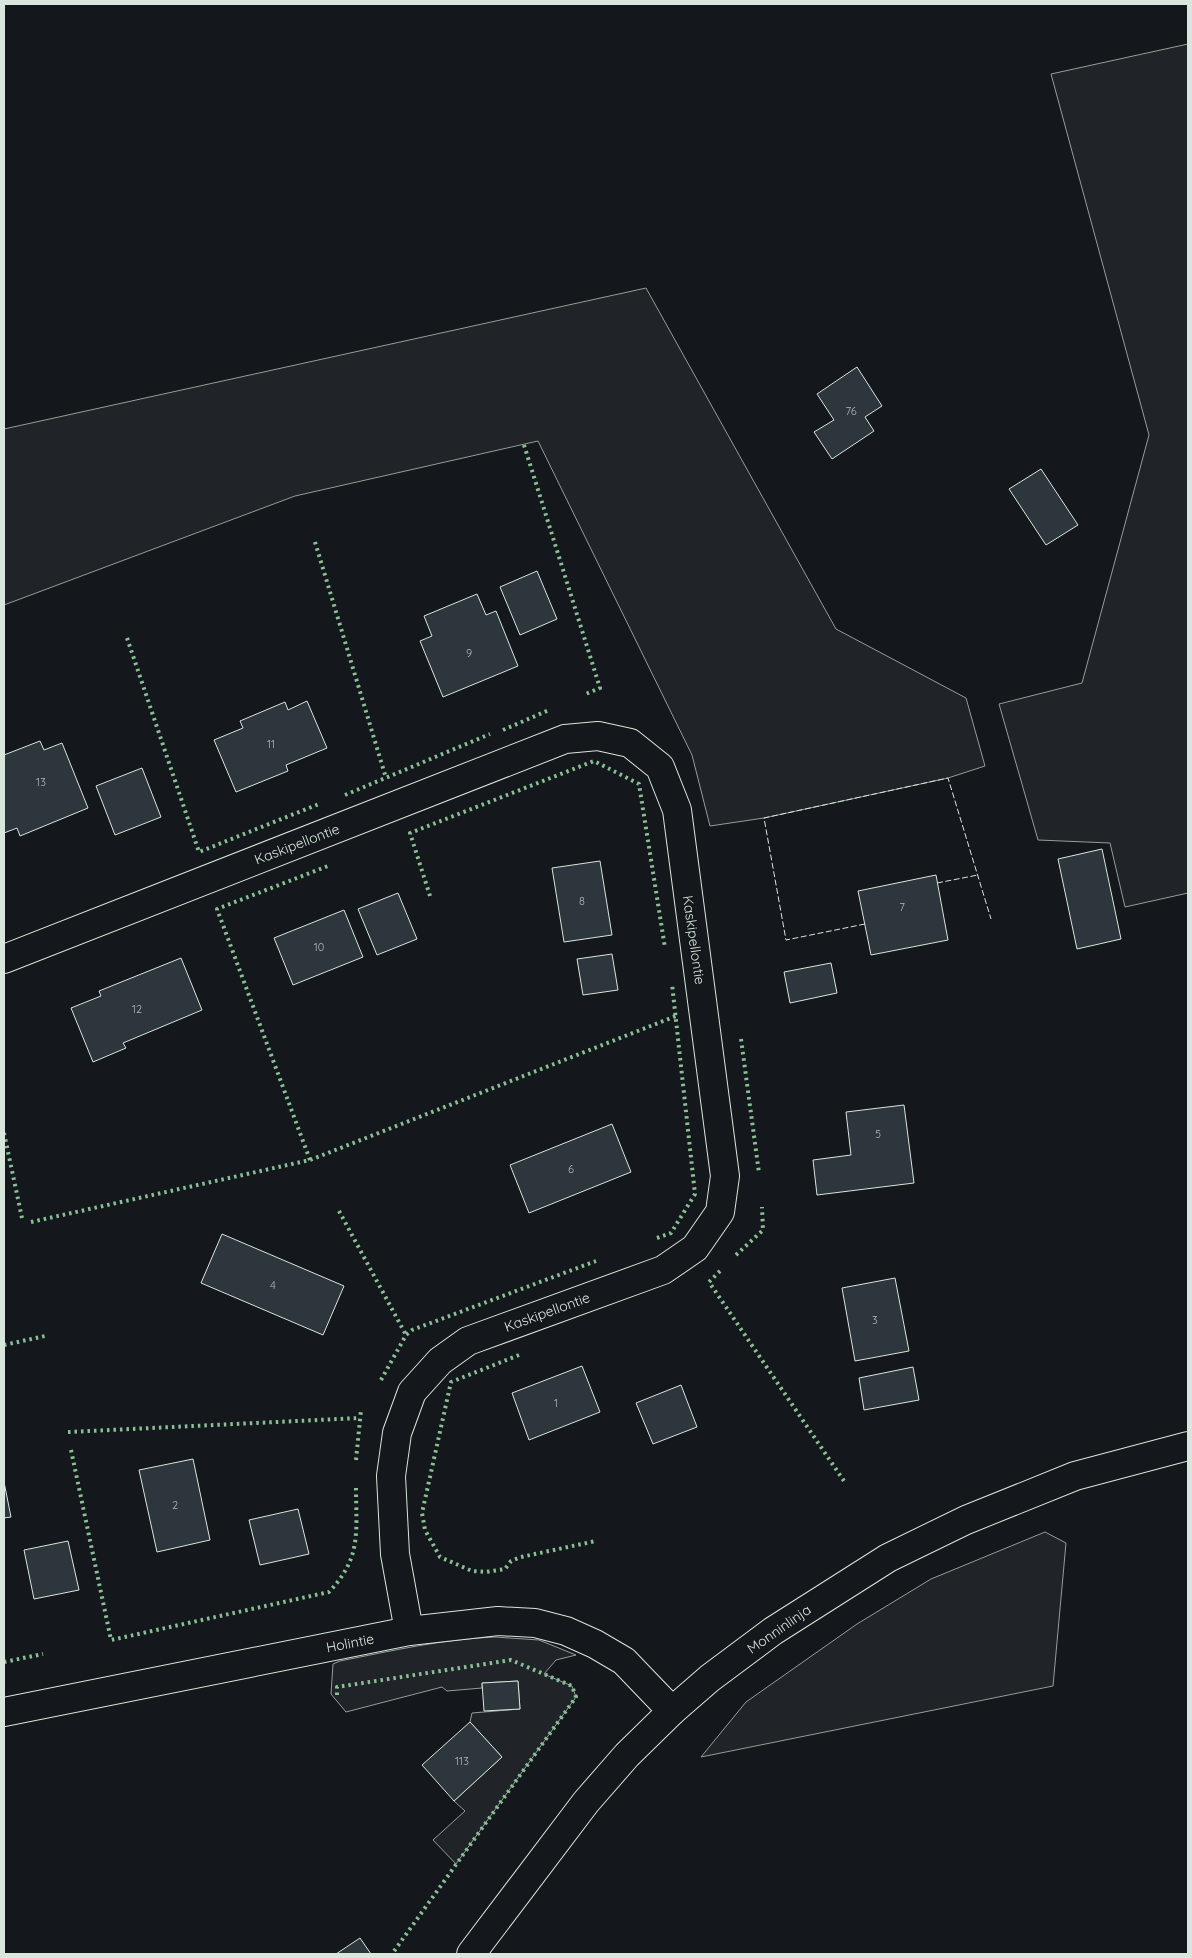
<svg xmlns="http://www.w3.org/2000/svg" width="1192" height="1958" font-family="Quicksand,sans-serif">
<style>
.green{fill:#202428;stroke:#939e99}
.building{fill:#2c363c;stroke:#d8e6dc}
.lines{fill:none;stroke-linecap:round;stroke-linejoin:round}
.minor-casing{stroke:#d8e6dc;stroke-width:30}
.minor{stroke:#14181c;stroke-width:28}
.hedge{stroke:#8ac095;stroke-width:4;stroke-dasharray:2.5 4;stroke-linecap:butt}
.fence{stroke:#d8e6dc;stroke-width:1;stroke-dasharray:6 2.5;stroke-linecap:butt}
.labels{text-anchor:middle;stroke-width:4;stroke-linejoin:round;paint-order:stroke}
.number-label{font-size:11px;fill:#adbab4}
.street-label{font-size:14px;fill:#d8e6dc;stroke:#14181c}
</style>
<rect width="100%" height="100%" fill="#14181c"/>
<g class="green">
<polygon points="1188,44 1188,893 1125,907 1110,843 1038,840 999,704 1082,683 1149,435 1051,74"/>
<polygon points="646,288 836,629 966,698 985,766 948,778 764,818 710,826 692,755 538,441 295,496 4,605 4,429"/>
<polygon points="1045,1532 1066,1543 1053,1686 701,1757 746,1702 857,1624 931,1579"/>
<path d="M495,1637L539,1640L576,1655L556,1660L544,1674L572,1686L576,1697L456,1864L433,1840L465,1811L454,1801L502,1757L470,1722L472,1713L520,1709L518,1681L482,1683V1688L447,1691L442,1687L346,1712L331,1694L333,1664L340,1661C391,1651 443,1639 495,1637Z"/>
</g>
<g class="building">
<polygon points="857,367 882,406 865,417 874,431 832,459 814,432 834,420 817,394"/>
<polygon points="1041,469 1078,525 1046,545 1009,489"/>
<polygon points="537,571 557,619 520,635 500,587"/>
<polygon points="477,594 486,615 496,611 518,666 443,697 420,641 432,636 424,616"/>
<polygon points="307,701 327,748 286,765 288,771 236,792 214,740 243,728 240,721 285,702 288,710"/>
<polygon points="40,741 44,750 62,743 88,808 20,836 17,828 4,833 4,755"/>
<polygon points="142,768 161,817 115,835 96,786"/>
<polygon points="1102,849 1121,939 1077,949 1058,859"/>
<polygon points="600,861 612,935 564,942 552,868"/>
<polygon points="936,875 948,940 871,955 858,891"/>
<polygon points="398,893 417,939 377,955 358,909"/>
<polygon points="344,910 363,957 293,985 274,938"/>
<polygon points="612,954 618,990 583,995 577,959"/>
<polygon points="181,958 202,1010 123,1043 126,1048 93,1062 71,1008 101,996 99,991"/>
<polygon points="831,963 837,993 790,1003 784,972"/>
<polygon points="904,1105 914,1183 817,1195 813,1160 851,1155 846,1112"/>
<polygon points="612,1124 631,1172 529,1213 510,1165"/>
<polygon points="222,1234 344,1286 323,1335 201,1283"/>
<polygon points="895,1278 909,1351 855,1361 842,1288"/>
<polygon points="582,1366 600,1412 529,1440 512,1393"/>
<polygon points="913,1367 919,1400 864,1410 859,1378"/>
<polygon points="681,1385 697,1427 653,1444 636,1403"/>
<polygon points="193,1459 210,1540 157,1552 139,1470"/>
<polygon points="4,1482 11,1517 4,1518"/>
<polygon points="298,1509 309,1554 260,1565 249,1520"/>
<polygon points="68,1541 79,1590 34,1599 24,1550"/>
<polygon points="518,1681 520,1709 484,1711 482,1683"/>
<polygon points="470,1722 502,1757 454,1801 422,1765"/>
<polygon points="360,1938 371,1954 336,1954"/>
</g>
<g class="lines">
<defs>
<g id="minor">
<polyline points="4,959 565,739 598,736 630,743 660,767 677,810 725,1176 720,1212 695,1248 663,1270 468,1341 440,1361 412,1392 397,1433 391,1476 395,1554 409,1631"/>
<polyline points="4,1712 409,1631 498,1621 535,1623 566,1631 595,1644 624,1661 672,1711"/>
<polyline points="471,1954 586,1802 627,1755 672,1711 710,1678 773,1631 888,1558 966,1520 1075,1476 1188,1446"/>
</g>
</defs>
<use href="#minor" class="minor-casing"/>
<use href="#minor" class="minor"/>
<g class="hedge">
<polyline points="524,445 600,688 583,695"/>
<polyline points="315,542 386,778"/>
<polyline points="127,638 199,852 319,804"/>
<polyline points="503,730 549,710"/>
<polyline points="345,795 490,734"/>
<polyline points="430,896 410,833 594,761 639,784 665,948"/>
<polyline points="741,1039 759,1173"/>
<polyline points="4,1133 22,1218"/>
<polyline points="310,1160 217,909 328,866"/>
<polyline points="339,1211 406,1335"/>
<polyline points="31,1222 310,1160 676,1016"/>
<polyline points="657,1238 671,1233 695,1194 672,984"/>
<polyline points="736,1255 763,1230 762,1207"/>
<polyline points="720,1271 709,1282 846,1484"/>
<polyline points="4,1345 45,1336"/>
<polyline points="519,1355 451,1382 422,1513 425,1530 440,1557 472,1571 486,1572 505,1569 511,1561 521,1557 596,1541"/>
<polyline points="381,1380 406,1335 412,1330 596,1261"/>
<polyline points="68,1432 360,1418"/>
<path d="M71,1450L111,1640L329,1592C362,1557 356,1532 356,1488"/>
<polyline points="356,1460 361,1410"/>
<polyline points="4,1662 43,1654"/>
<polyline points="337,1695 337,1687 511,1660 572,1686 576,1697 392,1954"/>
</g>
<g class="fence">
<polyline points="937,883 978,875"/>
<polyline points="865,924 786,940 764,818 948,778 991,919"/>
</g>
</g>
<g class="labels">
<g class="number-label">
<text x="851" y="415">76</text>
<text x="469" y="657">9</text>
<text x="271" y="748">11</text>
<text x="41" y="786">13</text>
<text x="582" y="905">8</text>
<text x="902" y="911">7</text>
<text x="319" y="951">10</text>
<text x="137" y="1013">12</text>
<text x="878" y="1138">5</text>
<text x="571" y="1173">6</text>
<text x="273" y="1289">4</text>
<text x="875" y="1324">3</text>
<text x="556" y="1407">1</text>
<text x="175" y="1509">2</text>
<text x="462" y="1765">113</text>
</g>
<g class="street-label">
<text transform="translate(297 844) rotate(-21)" y="5">Kaskipellontie</text>
<text transform="translate(694 940) rotate(82)" y="5">Kaskipellontie</text>
<text transform="translate(547 1312) rotate(-20)" y="5">Kaskipellontie</text>
<text transform="translate(779 1629) rotate(-35)" y="5">Monninlinja</text>
<text transform="translate(350 1643) rotate(-11)" y="5">Holintie</text>
</g>
</g>
<rect width="1192" height="1958" fill="none" stroke="#d8e6dc" stroke-width="10"/>
</svg>
